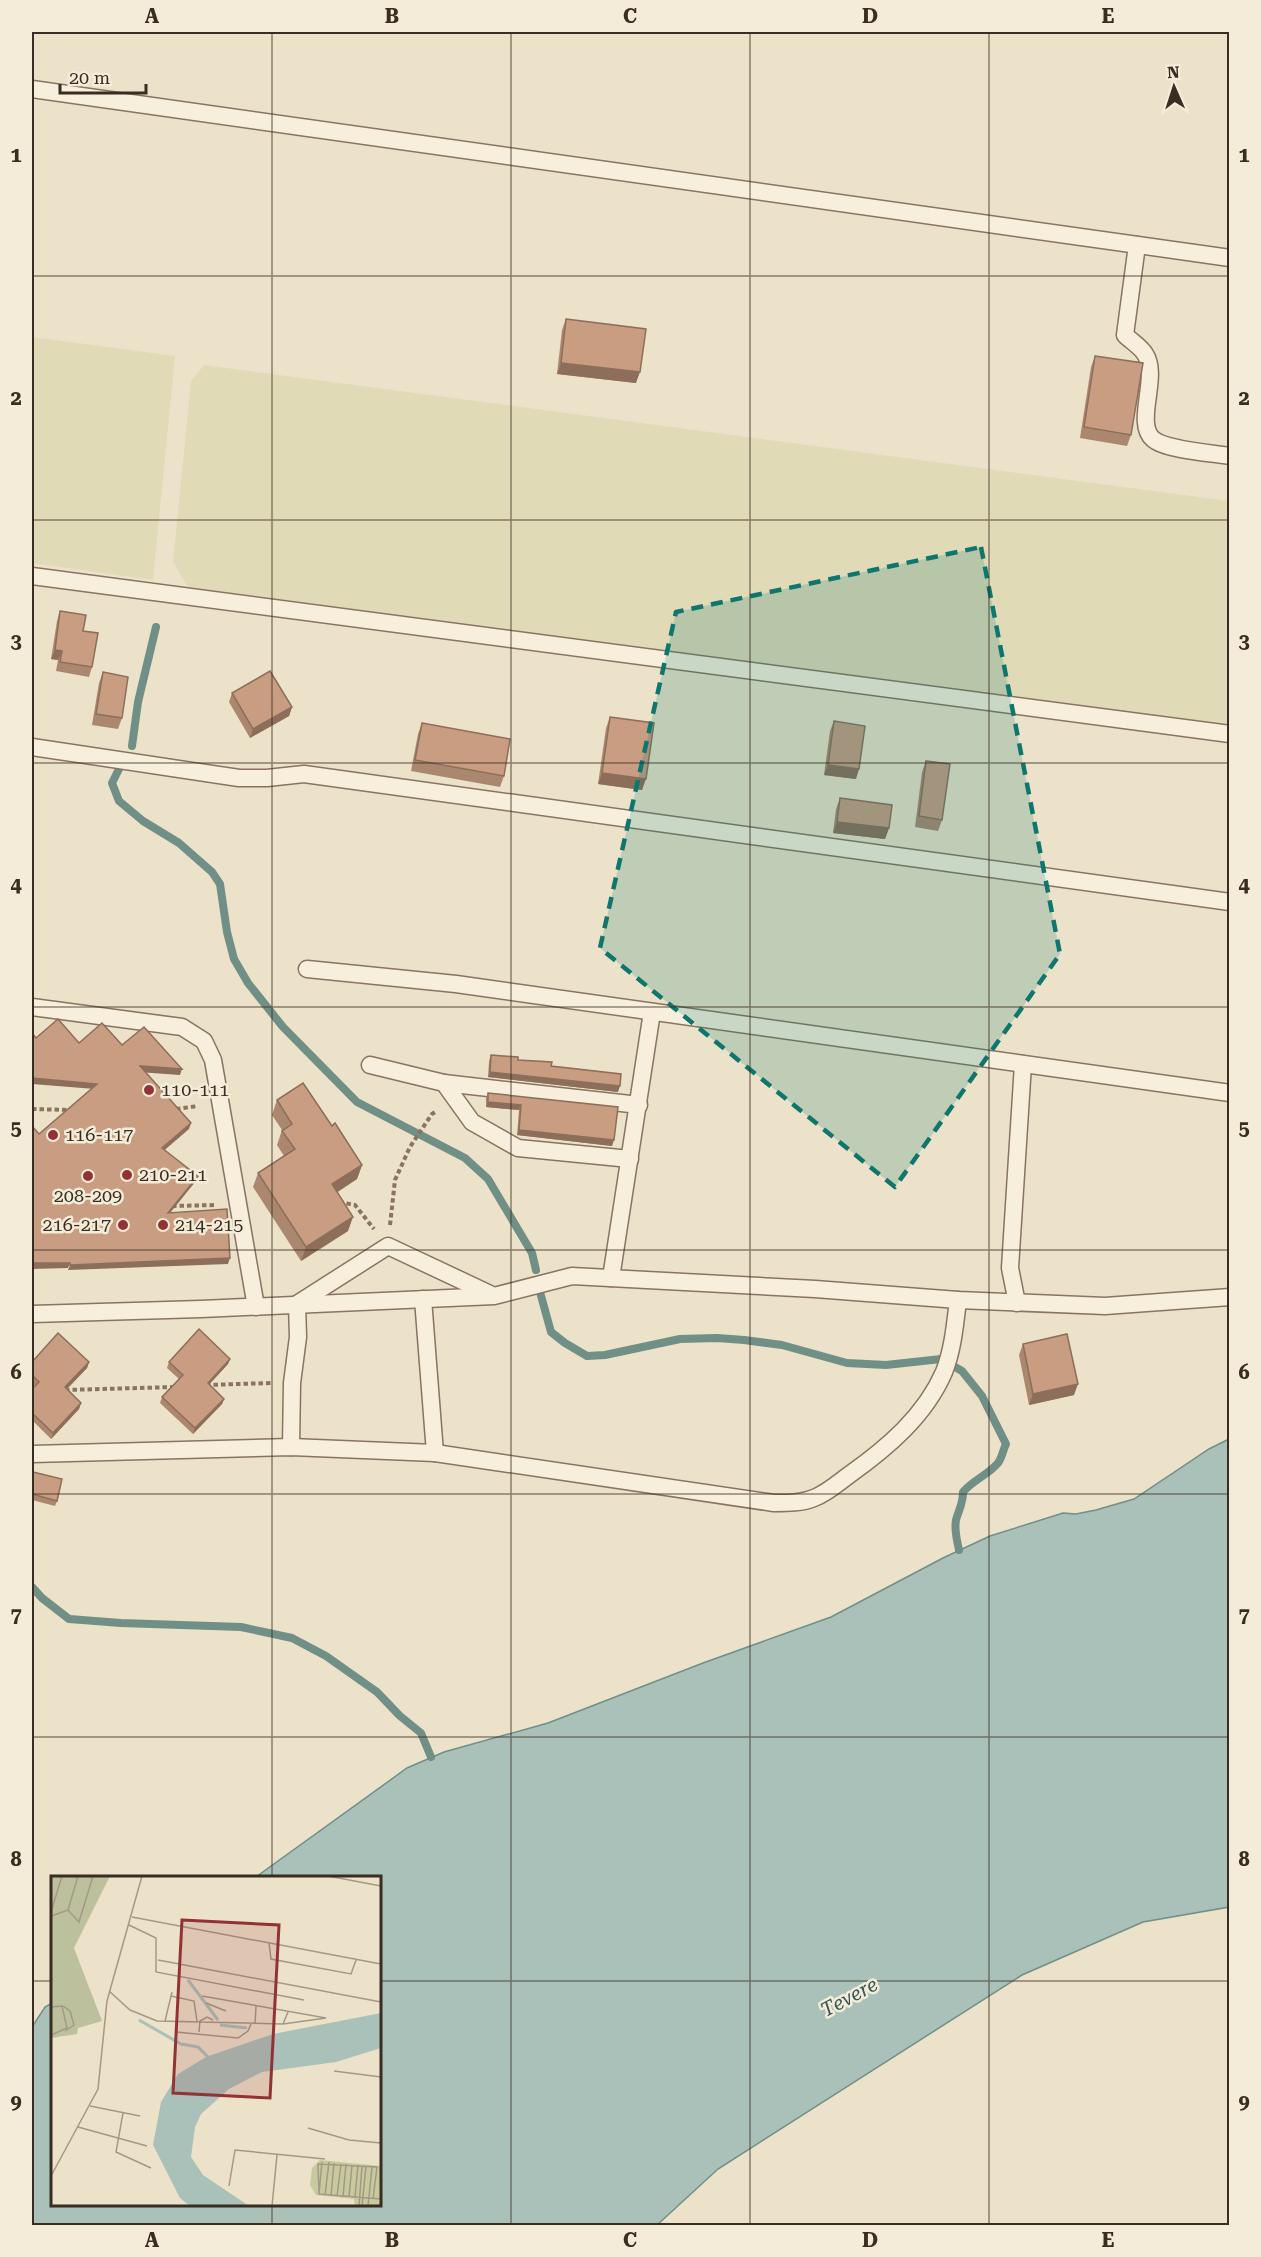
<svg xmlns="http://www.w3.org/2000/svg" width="1261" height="2257" font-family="'Roboto Serif',serif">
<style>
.farmland{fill:#e1dab7}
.water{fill:#aac1ba;stroke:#708f87;stroke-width:1.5}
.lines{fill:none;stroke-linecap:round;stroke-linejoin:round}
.stream{stroke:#708f87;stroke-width:8}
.service-casing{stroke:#88745f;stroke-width:19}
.path{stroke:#88745f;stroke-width:4;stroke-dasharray:4.5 3;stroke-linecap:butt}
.service{stroke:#f7efdc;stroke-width:16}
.wall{fill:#ac876f}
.shaded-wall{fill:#8c6e5a}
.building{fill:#c89d81;stroke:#8c6e5a;stroke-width:1.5}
.marked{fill:#0f766e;fill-opacity:0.2;stroke:#0f766e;stroke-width:4.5;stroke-dasharray:12 8;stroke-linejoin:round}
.grid{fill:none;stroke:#392c21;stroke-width:1.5;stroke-opacity:0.55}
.poi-dot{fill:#933235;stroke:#f4ecd8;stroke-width:2}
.labels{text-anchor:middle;stroke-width:5;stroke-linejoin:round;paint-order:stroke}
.poi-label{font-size:18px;fill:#392c21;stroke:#f4ecd8;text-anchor:start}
.water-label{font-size:20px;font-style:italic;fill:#325855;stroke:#f4ecd8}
.inset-river{fill:none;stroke:#aac1ba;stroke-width:3}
.inset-road{fill:none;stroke:#a49986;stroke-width:1.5}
.view{fill:#933235;fill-opacity:0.15;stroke:#933235;stroke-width:3}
.inset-edge{fill:none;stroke:#392c21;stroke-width:3}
.neatline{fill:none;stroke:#392c21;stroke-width:2}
.grid-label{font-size:20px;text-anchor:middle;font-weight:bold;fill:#392c21}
</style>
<rect width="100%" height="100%" fill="#ece1c9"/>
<g class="farmland">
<polygon points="32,337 175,356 153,580 32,563"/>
<polygon points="204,365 1229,501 1229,727 188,587 173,562 191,381"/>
</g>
<polygon class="water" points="1229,1439 1229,1907 1143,1922 1022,1975 718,2169 657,2225 32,2225 32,2027 45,2007 52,2003 52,2204 380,2204 380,1878 256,1877 407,1768 444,1752 548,1723 703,1663 831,1617 943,1558 990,1536 1063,1513 1076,1514 1096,1510 1134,1499 1209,1449"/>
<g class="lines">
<g class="stream">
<polyline points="132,746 138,702 156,627"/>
<polyline points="121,765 112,783 119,801 143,821 179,843 212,872 220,884 227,932 234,959 248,983 283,1027 357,1102 465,1158 488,1179 532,1253 536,1270"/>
<path d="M540,1292L551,1332L565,1343L587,1356L605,1355L680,1339L717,1338L744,1340L782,1345L847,1363L886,1365L941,1359L962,1371L982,1396L1006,1444C1003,1450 1002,1458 998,1463C988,1475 973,1480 963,1492C963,1504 959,1509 956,1520C954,1530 957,1540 959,1550"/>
<polyline points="32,1587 42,1598 69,1619 121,1623 241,1627 292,1638 326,1656 377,1692 400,1716 421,1733 431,1757"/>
</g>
<defs>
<g id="service">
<polyline points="32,89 1230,258"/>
<path d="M1137,245L1125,335C1131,341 1141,347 1145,354C1160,376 1134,423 1153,439C1165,450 1212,453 1230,456"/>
<polyline points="32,576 1230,734"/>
<polyline points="32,747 239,778 267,778 304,774 1230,902"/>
<polyline points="307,969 456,984 1230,1093"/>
<polyline points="32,1007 182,1027 204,1041 213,1060 256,1307"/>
<polyline points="370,1065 444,1083 472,1122 518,1148 630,1159"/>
<polyline points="444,1083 639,1105"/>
<polyline points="611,1278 652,1012"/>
<polyline points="423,1299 435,1453"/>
<polyline points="1017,1303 1010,1268 1023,1064"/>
<polyline points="32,1314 201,1309 494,1296 572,1276 815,1289 958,1300 1105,1306 1230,1297"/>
<polyline points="291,1447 292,1383 298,1337 297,1304 388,1246 490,1294"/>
<path d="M32,1454L291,1447L435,1453L774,1503C788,1503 802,1503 814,1498C827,1493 838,1483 849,1475C887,1448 925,1416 944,1372C953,1349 955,1325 958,1300"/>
</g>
</defs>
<use href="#service" class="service-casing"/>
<g class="path">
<polyline points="32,1109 70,1110"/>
<polyline points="176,1109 198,1106"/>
<polyline points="339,1202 355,1205 374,1229"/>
<polyline points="172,1206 216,1205"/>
<polyline points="390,1225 395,1180 410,1147 432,1114 437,1111"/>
<polyline points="206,1385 271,1383"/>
<polyline points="65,1390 175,1387"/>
</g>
<use href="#service" class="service"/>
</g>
<g class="wall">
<polygon points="566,319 636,383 557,374 562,330"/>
<polygon points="1095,356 1131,435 1127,446 1080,438 1091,367"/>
<polygon points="60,611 83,631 92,667 89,677 56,671 58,660 51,659 57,621"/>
<polygon points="103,672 122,718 118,729 92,725 99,683"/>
<polygon points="232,693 292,707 289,716 250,738 229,702"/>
<polygon points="610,717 642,790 598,784 606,728"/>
<polygon points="834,721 856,779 824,775 830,731"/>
<polygon points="422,723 504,776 500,787 411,771 418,734"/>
<polygon points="926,761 942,820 938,831 915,827 922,772"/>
<polygon points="840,798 889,828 885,839 833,833 836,809"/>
<polygon points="491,1055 551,1066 618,1092 488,1077 489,1061"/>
<polygon points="488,1093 618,1107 612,1146 517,1135 519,1110 486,1107 486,1098"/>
<polygon points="277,1100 332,1126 362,1165 357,1179 337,1192 348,1231 301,1261 253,1187 258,1173 284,1156 277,1145 282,1130 272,1115"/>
<polygon points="1023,1344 1074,1395 1029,1405 1019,1355"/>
<polygon points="230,1359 228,1364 209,1384 224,1399 222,1404 193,1434 160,1403 162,1397 179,1379 167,1368 169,1362"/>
<polygon points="32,1362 89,1362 87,1368 67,1389 81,1403 79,1409 51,1439 32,1420 32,1389 35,1386 32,1382"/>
<polygon points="33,1472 57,1501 55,1506 32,1500 32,1477"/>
</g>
<g class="shaded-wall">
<polygon points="561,363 640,372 636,383 557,374"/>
<polygon points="55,650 62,651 58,660 51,659"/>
<polygon points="292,707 289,716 250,738 253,729"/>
<polygon points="828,765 859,769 856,779 824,775"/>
<polygon points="602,773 646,779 642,790 598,784"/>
<polygon points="837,822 889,828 885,839 833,833"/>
<polygon points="140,1066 182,1069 180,1075 138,1072"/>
<polygon points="490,1072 620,1086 618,1092 488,1077"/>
<polygon points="32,1078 97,1084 95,1089 32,1084"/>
<polygon points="488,1102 521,1105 519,1110 486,1107"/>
<polygon points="191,1123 189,1129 160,1154 162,1148"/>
<polygon points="519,1130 614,1140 612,1146 517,1135"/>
<polygon points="362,1165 357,1179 327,1199 332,1184"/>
<polygon points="198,1176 196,1181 166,1218 168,1213"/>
<polygon points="353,1217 348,1231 301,1261 306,1247"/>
<polygon points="230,1258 228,1264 68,1270 70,1265"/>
<polygon points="32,1263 70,1263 68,1268 32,1269"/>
<polygon points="230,1359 228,1364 206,1388 208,1383"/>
<polygon points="89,1362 87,1368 63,1393 65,1387"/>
<polygon points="1078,1384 1074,1395 1029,1405 1033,1394"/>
<polygon points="224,1399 222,1404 193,1434 195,1428"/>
<polygon points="81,1403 79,1409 51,1439 53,1433"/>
</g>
<g class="building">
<polygon points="566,319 646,329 640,372 561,363"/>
<polygon points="1095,356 1143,363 1131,435 1084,427"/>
<polygon points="60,611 86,615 83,631 98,633 92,667 60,662 62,651 55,650"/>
<polygon points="270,671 292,707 253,729 232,693"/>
<polygon points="103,672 128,677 122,718 96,714"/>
<polygon points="610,717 654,723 646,779 602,773"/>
<polygon points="834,721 865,726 859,769 828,765"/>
<polygon points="422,723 510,739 504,776 415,760"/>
<polygon points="926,761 950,764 942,820 919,816"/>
<polygon points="840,798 892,805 889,828 837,822"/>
<polygon points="58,1019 79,1043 102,1023 122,1045 144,1027 182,1069 140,1066 191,1123 162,1148 198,1176 168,1213 227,1209 230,1258 70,1265 70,1263 32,1263 32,1126 39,1134 97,1084 32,1078 32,1033 36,1038"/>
<polygon points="491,1055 518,1057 518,1060 552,1062 551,1066 621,1074 620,1086 490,1072"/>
<polygon points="303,1083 332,1126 335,1123 362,1165 332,1184 353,1217 306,1247 258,1173 295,1149 282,1131 292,1124 277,1100"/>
<polygon points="488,1093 618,1107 614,1140 519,1130 521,1105 488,1102"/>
<polygon points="199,1329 230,1359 208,1383 224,1399 195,1428 162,1397 183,1375 169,1362"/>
<polygon points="58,1333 89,1362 65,1387 81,1403 53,1433 32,1413 32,1389 39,1382 32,1375 32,1362"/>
<polygon points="1067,1334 1078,1384 1033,1394 1023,1344"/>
<polygon points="33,1472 62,1479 57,1501 32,1494 32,1480"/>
</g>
<path class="marked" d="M981,547L1060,954L895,1187L600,948L676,612Z"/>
<path class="grid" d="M272,32V1878M511,32V2226M750,32V2226M989,32V2226M32,276H1230M32,520H1230M32,763H1230M32,1007H1230M32,1250H1230M32,1494H1230M32,1737H1230M32,1981H52M380,1981H1230M272,2204V2226"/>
<g class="poi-dot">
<circle cx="149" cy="1090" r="6"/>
<circle cx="53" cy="1135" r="6"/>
<circle cx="127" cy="1175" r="6"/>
<circle cx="88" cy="1176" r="6"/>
<circle cx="123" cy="1225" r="6"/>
<circle cx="163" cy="1225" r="6"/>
</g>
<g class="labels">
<g class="poi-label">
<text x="161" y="1096">110-111</text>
<text x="65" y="1141">116-117</text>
<text x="139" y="1181">210-211</text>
<text x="88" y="1202" text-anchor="middle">208-209</text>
<text x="111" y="1231" text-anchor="end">216-217</text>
<text x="175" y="1231">214-215</text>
</g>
<g class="water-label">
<text transform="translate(849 1997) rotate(-28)" y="7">Tevere</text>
</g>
</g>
<g transform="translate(51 1876)">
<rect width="330" height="330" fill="#ece1c9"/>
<path d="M269,284L330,290V330H304L303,323L265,319L259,309L261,292Z" fill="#c6ca9d"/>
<path d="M0,0H59L23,72L51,145L27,152L26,158L0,162Z" fill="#bcc09c"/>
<path d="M330,137V172L285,186L211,196L178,213L150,238L144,251L140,281L152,299L198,330H139L129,322L102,269L110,226L127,198L155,181L222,158Z" fill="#aac1ba"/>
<path class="inset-river" d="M137,104L167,144M88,144L130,168L147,171L157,181M169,149L196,152"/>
<path class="inset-road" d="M277,0L330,10M17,34L27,0M0,36L11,0M0,40L17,34L28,46L42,0M81,41L330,88M78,49L105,62V96L253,124M218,67L220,83L300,98L305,84M107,84L330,126M58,115L79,134L106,145L232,148L237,136M120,120L143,125L146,145M151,120L275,142L232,148M155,127L175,135M12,130L19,135L23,149L14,155M0,131L11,130L16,152L0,159M114,145L121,116M204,148L205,130M125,156L187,162L197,155L200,148M148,156L149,145L156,141L162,144M283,195L330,201M39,230L89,240M72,237L65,276L100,292M27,251L96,270M257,252L298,264L330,267M0,300L47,213L56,125L91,0M178,310L184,274L274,283M268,318L271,286M274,319L278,286M280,320L283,287M286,320L290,288M292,321L295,288M298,321L301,289M304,321L307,289M322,323L326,291L267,288L268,318L330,323L329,330M221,330L226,279M308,330L311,290M311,330L315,290M317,330L321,291"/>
<path class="view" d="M131,44L228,49L219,222L122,217Z"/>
<rect width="330" height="330" class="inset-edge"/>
</g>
<rect width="1261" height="2257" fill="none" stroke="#f4ecd8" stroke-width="66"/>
<g transform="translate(1174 87) rotate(357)" stroke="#f4ecd8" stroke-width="4.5" paint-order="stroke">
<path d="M0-4.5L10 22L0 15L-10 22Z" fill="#392c21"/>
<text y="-9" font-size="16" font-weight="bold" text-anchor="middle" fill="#392c21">N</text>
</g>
<path d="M60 84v9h86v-9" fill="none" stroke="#392c21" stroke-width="3"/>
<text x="69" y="84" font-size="18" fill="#392c21" stroke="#f4ecd8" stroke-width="4.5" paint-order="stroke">20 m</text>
<rect x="33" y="33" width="1195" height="2191" class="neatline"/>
<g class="grid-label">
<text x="152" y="23">A</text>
<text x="392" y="23">B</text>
<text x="630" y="23">C</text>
<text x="870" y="23">D</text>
<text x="1108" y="23">E</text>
<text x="16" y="162">1</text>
<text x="1244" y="162">1</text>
<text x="16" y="405">2</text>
<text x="1244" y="405">2</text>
<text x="16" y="648">3</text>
<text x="1244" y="648">3</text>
<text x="16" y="892">4</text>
<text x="1244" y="892">4</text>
<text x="16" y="1135">5</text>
<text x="1244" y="1135">5</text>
<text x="16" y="1379">6</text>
<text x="1244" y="1379">6</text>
<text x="16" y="1622">7</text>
<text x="1244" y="1622">7</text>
<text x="16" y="1866">8</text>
<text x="1244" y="1866">8</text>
<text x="16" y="2109">9</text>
<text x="1244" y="2109">9</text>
<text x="152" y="2247">A</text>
<text x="392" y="2247">B</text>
<text x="630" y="2247">C</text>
<text x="870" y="2247">D</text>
<text x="1108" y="2247">E</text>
</g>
</svg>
